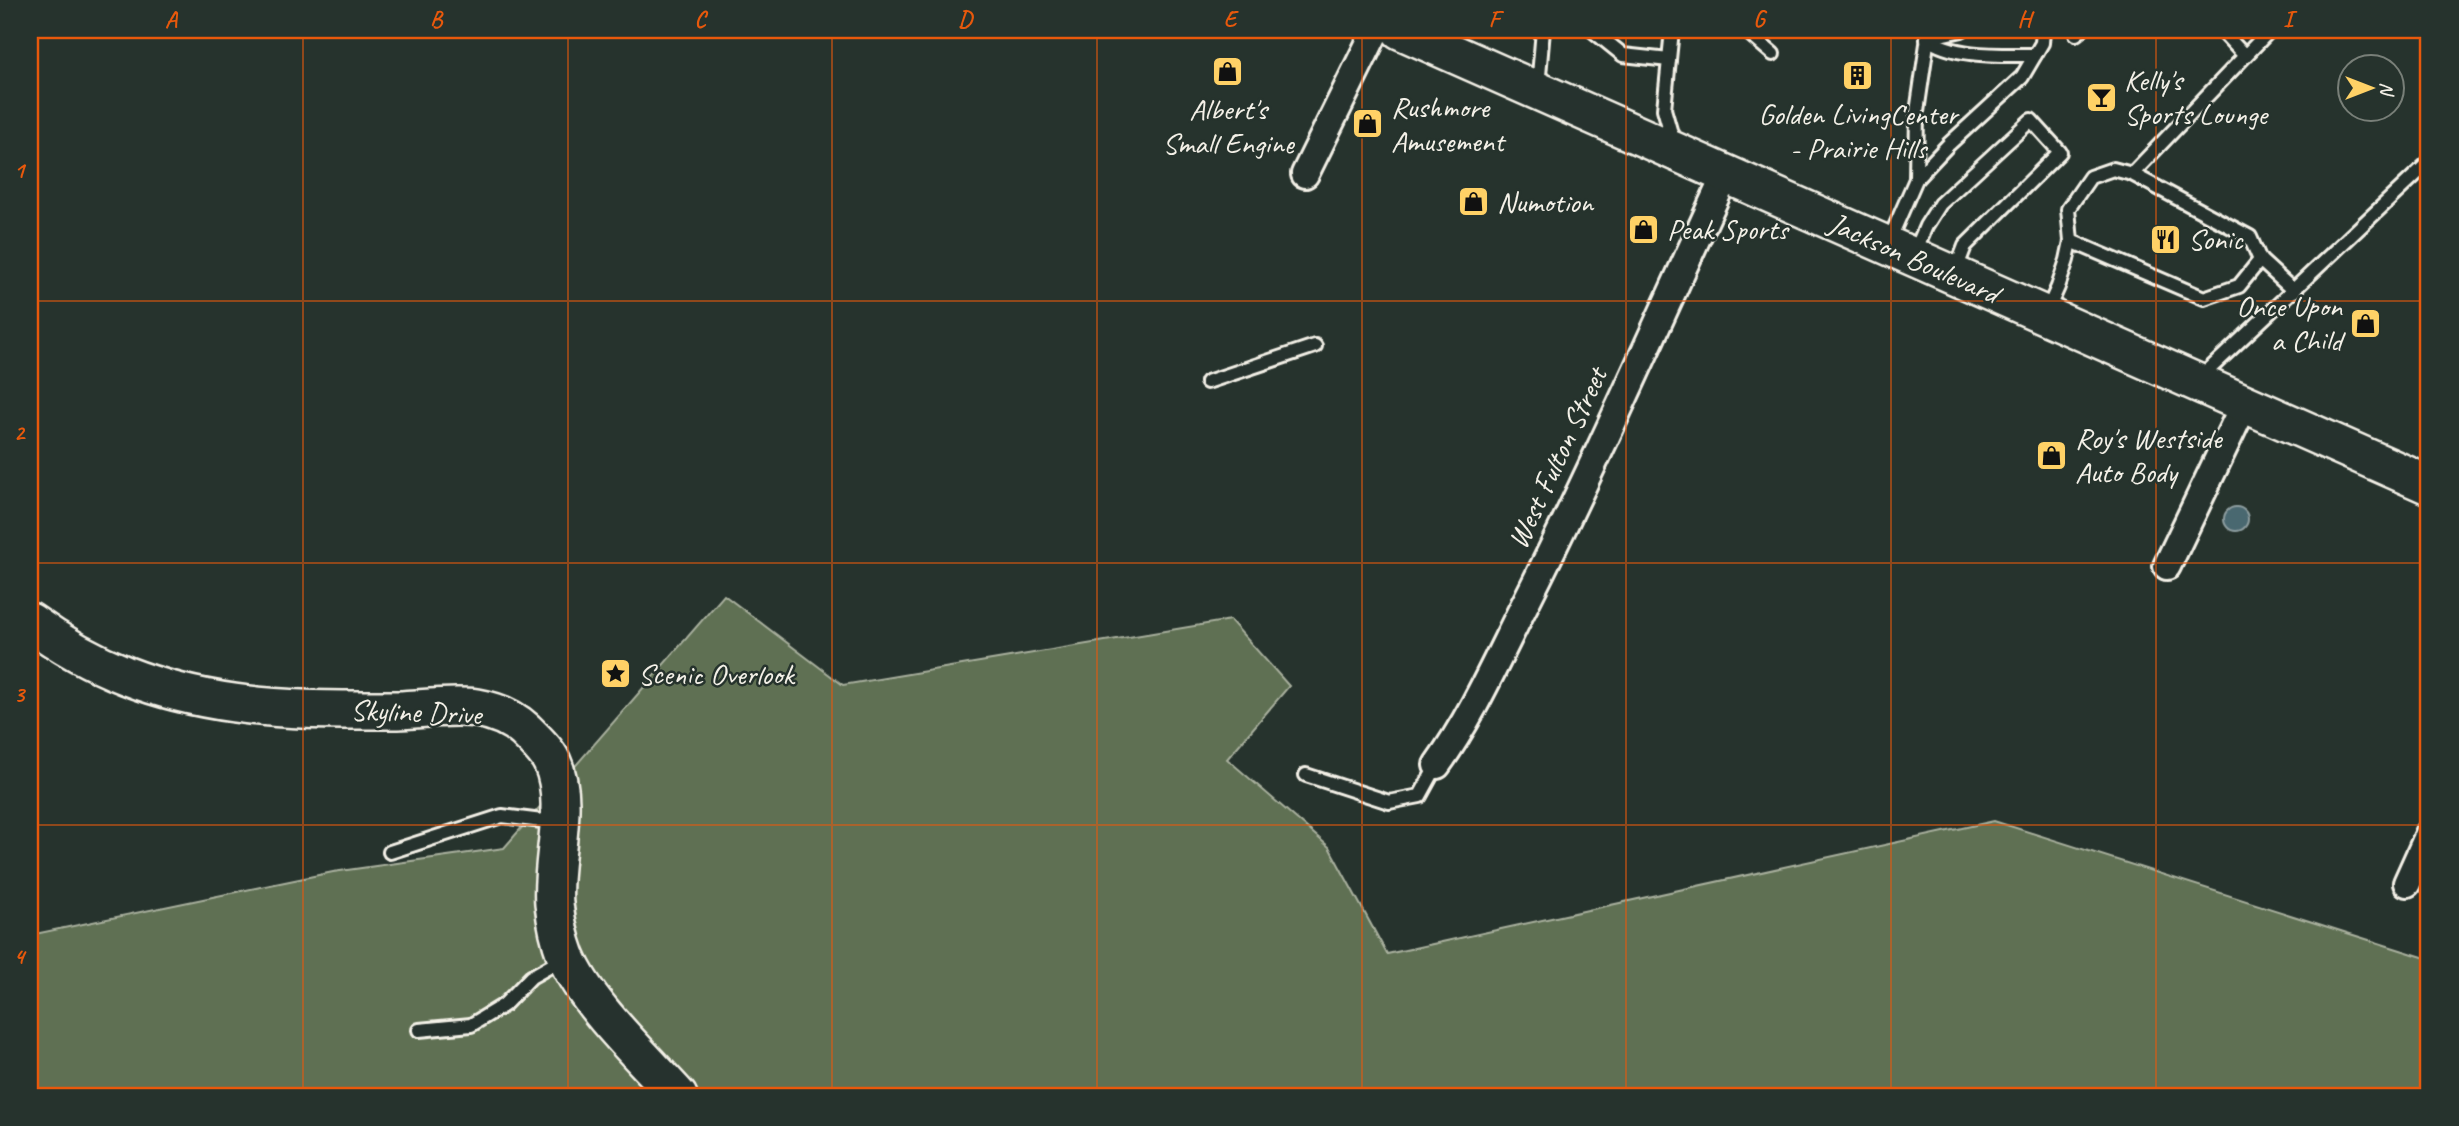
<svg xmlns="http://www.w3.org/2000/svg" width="2459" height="1126" font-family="Caveat,sans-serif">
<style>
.green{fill:#5e7053;stroke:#a9b09e;stroke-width:2}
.water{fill:#4a6770;stroke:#8e9ea0;stroke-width:2}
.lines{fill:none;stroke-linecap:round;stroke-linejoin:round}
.lane-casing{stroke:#f4f1e8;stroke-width:18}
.street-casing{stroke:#f4f1e8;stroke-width:32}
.secondary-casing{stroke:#f4f1e8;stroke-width:42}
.lane{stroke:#26332d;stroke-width:12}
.street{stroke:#26332d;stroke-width:26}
.secondary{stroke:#26332d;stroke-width:37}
.grid{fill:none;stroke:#e8590c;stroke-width:2;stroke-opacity:0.55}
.labels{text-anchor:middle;stroke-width:5;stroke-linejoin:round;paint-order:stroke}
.poi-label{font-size:30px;fill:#f4f1e8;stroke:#26332d;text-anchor:start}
.street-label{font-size:30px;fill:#f4f1e8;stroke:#26332d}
.neatline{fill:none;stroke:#e8590c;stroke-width:2.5}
.grid-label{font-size:23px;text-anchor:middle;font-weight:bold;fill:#e8590c}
</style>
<rect width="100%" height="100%" fill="#26332d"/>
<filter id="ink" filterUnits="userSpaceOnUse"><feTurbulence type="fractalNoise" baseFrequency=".0143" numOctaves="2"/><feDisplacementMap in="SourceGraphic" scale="14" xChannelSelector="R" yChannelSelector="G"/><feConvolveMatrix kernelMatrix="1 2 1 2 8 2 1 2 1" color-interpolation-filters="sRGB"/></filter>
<g filter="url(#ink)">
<polygon class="green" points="724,595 843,685 1230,620 1289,686 1227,759 1329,847 1387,954 1994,821 2429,959 2429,1096 30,1096 30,935 333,872 504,848"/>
<circle class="water" cx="2236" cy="519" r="12"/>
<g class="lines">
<defs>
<g id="lane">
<polyline points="1592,30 1623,55 1669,60"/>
<polyline points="1672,30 1664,109 1674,144"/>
<polyline points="1745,30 1773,54"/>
<polyline points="2221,30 2245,56"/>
<path d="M1927,34V38C1952,58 2004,55 2035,55"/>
<polyline points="2076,34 2081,30"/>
<polyline points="1927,38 1962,30"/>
<polyline points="1538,87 1543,30"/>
<polyline points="2132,174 2250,237 2260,260"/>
<polyline points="1916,179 1917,112 1929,30"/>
<polyline points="2071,241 2204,298 2239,286 2260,260 2294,291"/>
<polyline points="1888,243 1916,179 1949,144 2022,77 2042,43 2043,30"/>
<polyline points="1914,254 1926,226 1940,204 2031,120 2060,152 1965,246 1955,272"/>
<polyline points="2046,314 2058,287 2067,260 2071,241 2068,209 2090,177 2113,169 2132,174 2270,30"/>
<polyline points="2198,380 2429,162"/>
<polyline points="1207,382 1315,346"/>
<polyline points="1306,775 1389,802 1420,796 1437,765"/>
<polyline points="390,852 502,816 558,823"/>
<polyline points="419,1030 471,1025 504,1005 531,977 563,959"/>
</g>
<g id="street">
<polyline points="1305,174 1376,30"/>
<polyline points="2167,566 2244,405"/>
<path d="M1437,765C1473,715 1498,657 1526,602C1597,461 1660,317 1726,174"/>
<polyline points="2407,883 2429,834"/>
</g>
<g id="secondary">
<path d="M1400,30C1743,181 2085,335 2429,485"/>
<path d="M30,622C93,668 156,692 234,703C288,711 343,710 398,710C423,709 452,705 477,708C494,711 512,718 525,730C534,739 547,751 552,762C571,804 550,860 554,904C556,922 560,940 566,956C585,1003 643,1057 678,1096"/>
</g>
</defs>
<use href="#lane" class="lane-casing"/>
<use href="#street" class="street-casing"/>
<use href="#secondary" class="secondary-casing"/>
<use href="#lane" class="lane"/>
<use href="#street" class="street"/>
<use href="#secondary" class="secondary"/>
</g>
</g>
<path class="grid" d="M303,30V1096M568,30V1096M832,30V1096M1097,30V1096M1362,30V1096M1626,30V1096M1891,30V1096M2156,30V1096M30,301H2429M30,563H2429M30,825H2429"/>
<defs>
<symbol id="shop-square" viewBox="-11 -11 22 22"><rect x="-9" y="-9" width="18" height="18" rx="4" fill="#ffd166" stroke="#26332d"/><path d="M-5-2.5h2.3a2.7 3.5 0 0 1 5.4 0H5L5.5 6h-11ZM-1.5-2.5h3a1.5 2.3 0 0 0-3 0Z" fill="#111"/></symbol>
<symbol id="building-square" viewBox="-11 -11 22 22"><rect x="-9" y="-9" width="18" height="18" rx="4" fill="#ffd166" stroke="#26332d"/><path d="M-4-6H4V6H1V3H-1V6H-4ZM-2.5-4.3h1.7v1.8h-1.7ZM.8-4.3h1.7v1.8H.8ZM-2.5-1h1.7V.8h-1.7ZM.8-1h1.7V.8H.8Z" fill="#111"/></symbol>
<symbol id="bar-square" viewBox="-11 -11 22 22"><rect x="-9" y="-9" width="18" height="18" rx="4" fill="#ffd166" stroke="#26332d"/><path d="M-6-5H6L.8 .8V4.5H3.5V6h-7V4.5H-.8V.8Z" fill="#111"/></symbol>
<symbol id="restaurant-square" viewBox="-11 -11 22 22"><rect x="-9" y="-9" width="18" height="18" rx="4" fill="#ffd166" stroke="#26332d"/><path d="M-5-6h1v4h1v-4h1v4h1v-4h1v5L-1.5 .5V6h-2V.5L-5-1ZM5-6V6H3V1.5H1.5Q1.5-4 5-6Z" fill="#111"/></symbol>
<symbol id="sight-square" viewBox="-11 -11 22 22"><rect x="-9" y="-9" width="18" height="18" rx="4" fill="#ffd166" stroke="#26332d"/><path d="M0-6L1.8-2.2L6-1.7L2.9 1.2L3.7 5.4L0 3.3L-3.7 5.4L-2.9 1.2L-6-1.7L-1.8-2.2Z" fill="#111"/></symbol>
</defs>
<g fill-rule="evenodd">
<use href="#shop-square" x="1210" y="54" width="35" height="35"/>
<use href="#building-square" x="1840" y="58" width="35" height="35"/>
<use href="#bar-square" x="2084" y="80" width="35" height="35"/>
<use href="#shop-square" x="1350" y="106" width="35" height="35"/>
<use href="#shop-square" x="1456" y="184" width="35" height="35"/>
<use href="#shop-square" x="1626" y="212" width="35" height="35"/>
<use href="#restaurant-square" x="2148" y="222" width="35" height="35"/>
<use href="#shop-square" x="2348" y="306" width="35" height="35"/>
<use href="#shop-square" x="2034" y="438" width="35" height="35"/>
<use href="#sight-square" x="598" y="656" width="35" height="35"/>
</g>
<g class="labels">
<g class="poi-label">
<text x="2124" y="90">Kelly's<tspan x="2124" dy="34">Sports Lounge</tspan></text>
<text x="1391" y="117">Rushmore<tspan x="1391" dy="34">Amusement</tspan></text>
<text x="1228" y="119" text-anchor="middle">Albert's<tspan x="1228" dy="34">Small Engine</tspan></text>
<text x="1858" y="124" text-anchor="middle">Golden LivingCenter<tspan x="1858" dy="34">- Prairie Hills</tspan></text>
<text x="1497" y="212">Numotion</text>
<text x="1667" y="239">Peak Sports</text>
<text x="2188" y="249">Sonic</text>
<text x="2342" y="316" text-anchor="end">Once Upon<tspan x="2342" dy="34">a Child</tspan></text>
<text x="2075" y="448">Roy's Westside<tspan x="2075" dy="34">Auto Body</tspan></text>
<text x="638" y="684">Scenic Overlook</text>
</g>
<g class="street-label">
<text transform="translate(1914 258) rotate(24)" y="10">Jackson Boulevard</text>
<text transform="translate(1557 458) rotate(-65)" y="10">West Fulton Street</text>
<text transform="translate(416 712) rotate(2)" y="10">Skyline Drive</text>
</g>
</g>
<rect width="2459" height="1126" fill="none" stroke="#26332d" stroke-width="77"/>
<g transform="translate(2371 88) rotate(90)"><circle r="33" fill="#26332d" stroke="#787f78" stroke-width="2"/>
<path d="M0-5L12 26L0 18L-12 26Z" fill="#ffd166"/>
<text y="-10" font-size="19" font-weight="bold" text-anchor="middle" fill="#f4f1e8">N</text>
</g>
<rect x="38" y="38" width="2382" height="1050" class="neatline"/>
<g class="grid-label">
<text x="171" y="27">A</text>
<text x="436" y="27">B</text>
<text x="700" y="27">C</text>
<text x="965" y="27">D</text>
<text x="1230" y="27">E</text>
<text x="1494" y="27">F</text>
<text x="1759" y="27">G</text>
<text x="2024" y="27">H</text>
<text x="2288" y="27">I</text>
<text x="19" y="178">1</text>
<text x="19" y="440">2</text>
<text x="19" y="702">3</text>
<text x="19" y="964">4</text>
</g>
</svg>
